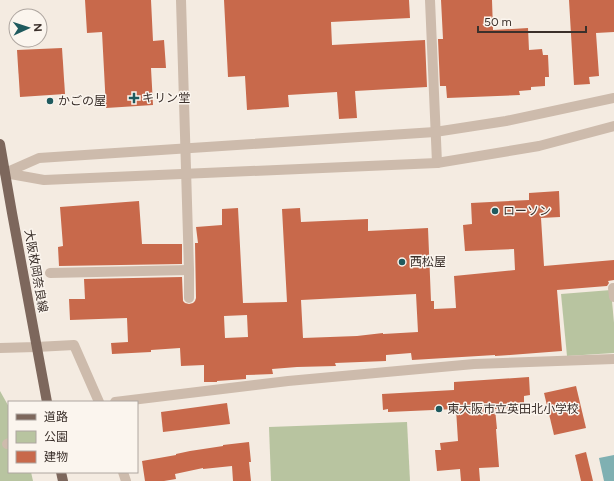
<svg xmlns="http://www.w3.org/2000/svg" width="614" height="481" font-family="Figtree,'Noto Sans JP',sans-serif">
<style>
.green{fill:#b8c4a0}
.water{fill:#7fb0b2}
.building{fill:#c8694b;fill-rule:evenodd}
.lines{fill:none;stroke-linecap:round;stroke-linejoin:round}
.minor{stroke:#cdbbac;stroke-width:10}
.major{stroke:#7d675c;stroke-width:10}
.poi-dot{fill:#1f5a5e;stroke:#fbf5ee;stroke-width:1.5}
.labels{text-anchor:middle;stroke-width:3;stroke-linejoin:round;paint-order:stroke}
.poi-label{font-size:12px;fill:#3b302b;stroke:#fbf5ee;text-anchor:start}
.street-label{font-size:12px;fill:#3b302b;stroke:#fbf5ee}
</style>
<rect width="100%" height="100%" fill="#f4ebe1"/>
<g class="green">
<polygon points="611,290 614,323 614,353 567,356 561,294"/>
<polygon points="0,391 9,407 9,472 31,472 33,481 0,481"/>
<polygon points="407,422 410,481 271,481 269,427"/>
</g>
<polygon class="water" points="614,455 614,481 604,481 599,458"/>
<g class="building">
<polygon points="85,0 151,0 153,41 164,40 166,68 151,68 153,105 106,108 102,32 87,33"/>
<polygon points="224,0 409,0 410,18 331,22 332,45 425,40 427,87 355,91 357,118 339,119 337,92 288,95 289,107 247,110 245,76 228,77"/>
<polygon points="441,0 492,0 493,30 528,28 529,50 542,49 543,55 548,55 549,77 545,77 545,86 531,87 531,90 519,91 520,95 447,98 446,86 440,86 438,39 443,39"/>
<polygon points="569,0 614,0 614,32 596,33 599,76 589,77 590,84 574,85"/>
<polygon points="62,48 65,94 20,97 17,50"/>
<path d="M559,191L560,217L541,218L544,266L614,260V280L608,281L609,283L607,286L557,290L562,351L510,355L495,356V355L412,360L411,353L386,355V361L335,363L336,366L297,367L272,369L273,374L246,375V379L217,381V382H204V365L181,366L180,348L151,350V352L112,354L111,343L128,342L127,318L70,320L69,299H85L84,279L182,277L183,301L185,303L189,304L193,303L195,301L196,298L195,243H198L196,227L222,225V209L238,208L243,303L287,302L282,209L300,208L301,222L368,219V231L428,228L431,301H434V309L456,308L454,276L515,270L514,249L465,251L463,225L472,224L471,203L529,200V193ZM416,294L418,332L383,334V333L357,336L303,338L301,300ZM247,315L248,337L225,338L224,316Z"/>
<polygon points="139,201 142,244 182,244 182,264 59,266 58,247 63,246 60,207"/>
<polygon points="529,377 530,395 524,396 524,407 495,409 497,429 496,429 499,467 479,468 480,481 461,481 460,469 437,471 435,450 441,450 440,443 458,441 456,409 388,412 388,409 383,410 382,394 454,390 454,382"/>
<polygon points="576,386 586,428 554,435 544,393"/>
<polygon points="227,403 230,424 163,432 161,412"/>
<polygon points="249,442 251,462 249,462 251,481 233,481 232,466 203,469 203,468 175,474 176,479 164,481 145,481 142,461 176,455 176,454 190,451 223,446 223,445"/>
<polygon points="586,452 593,481 581,481 575,455"/>
</g>
<g class="lines">
<g class="minor">
<polyline points="181,0 189,270 189,298"/>
<polyline points="430,0 437,163"/>
<polyline points="5,173 39,158 435,132 506,121 614,98"/>
<polyline points="5,173 44,180 437,163 539,146 614,126"/>
<polyline points="50,273 189,270"/>
<polyline points="614,288 613,288 614,297"/>
<polyline points="0,348 36,347 74,345 99,402"/>
<polyline points="115,402 288,381 474,364 614,359"/>
<polyline points="7,444 9,443"/>
<polyline points="123,472 126,481"/>
</g>
<g class="major">
<polyline points="0,144 12,213 47,402"/>
<polyline points="61,472 63,481"/>
</g>
</g>
<g class="poi-dot">
<path d="M132 92h4v4h4v4h-4v4h-4v-4h-4v-4h4z"/>
<circle cx="50" cy="101" r="4"/>
<circle cx="495" cy="211" r="4"/>
<circle cx="402" cy="262" r="4"/>
<circle cx="439" cy="409" r="4"/>
</g>
<g class="labels">
<g class="poi-label">
<text x="142" y="102">キリン堂</text>
<text x="58" y="105">かごの屋</text>
<text x="503" y="215">ローソン</text>
<text x="410" y="266">西松屋</text>
<text x="447" y="413">東大阪市立英田北小学校</text>
</g>
<g class="street-label">
<text transform="translate(36 271) rotate(80)" y="4">大阪枚岡奈良線</text>
</g>
</g>
<rect x="8" y="401" width="130" height="72" fill="#fbf5ee" stroke="#aea6a0"/>
<rect x="16" y="414" width="20" height="6" fill="#7d675c" stroke="#aea6a0"/>
<text x="44" y="421" font-size="12" fill="#3b302b">道路</text>
<rect x="16" y="431" width="20" height="12" fill="#b8c4a0" stroke="#aea6a0"/>
<text x="44" y="441" font-size="12" fill="#3b302b">公園</text>
<rect x="16" y="451" width="20" height="12" fill="#c8694b" stroke="#aea6a0"/>
<text x="44" y="461" font-size="12" fill="#3b302b">建物</text>
<g transform="translate(28 28) rotate(87)"><circle r="19" fill="#fbf5ee" stroke="#aea6a0"/>
<path d="M0-3L7 15L0 10L-7 15Z" fill="#1f5a5e"/>
<text y="-6" font-size="11" font-weight="bold" text-anchor="middle" fill="#3b302b">N</text>
</g>
<path d="M478 26v6h108v-6" fill="none" stroke="#3b302b" stroke-width="2"/>
<text x="484" y="26" font-size="12" fill="#3b302b" stroke="#fbf5ee" stroke-width="3" paint-order="stroke">50 m</text>
</svg>
